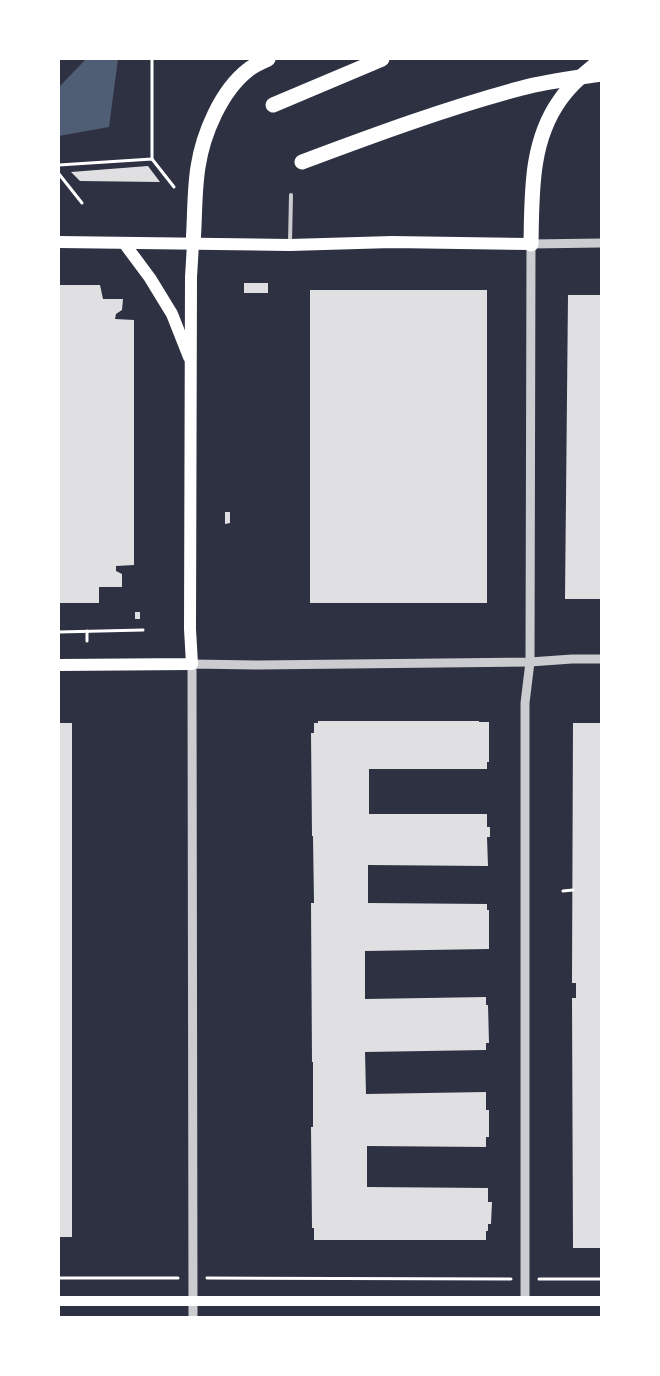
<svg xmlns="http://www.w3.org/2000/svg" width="660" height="1376" font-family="'Archivo Narrow',sans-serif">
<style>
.water{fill:#4f5d75}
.building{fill:#e0e0e3}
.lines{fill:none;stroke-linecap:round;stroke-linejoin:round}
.path{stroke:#fff;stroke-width:3}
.service{stroke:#caccd0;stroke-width:4}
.tertiary{stroke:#caccd0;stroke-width:9}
.secondary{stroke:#fff;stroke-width:10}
.primary{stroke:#fff;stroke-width:12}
.motorway{stroke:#fff;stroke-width:15}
</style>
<rect width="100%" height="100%" fill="#2d3142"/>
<polygon class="water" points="86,59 118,59 109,127 59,136 59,87"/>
<g class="building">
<polygon points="148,166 160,182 80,181 71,172"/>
<rect x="244" y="283" width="24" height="10"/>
<polygon points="59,285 100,285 103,299 123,299 122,310 116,314 115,319 134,320 134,565 116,566 116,571 122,574 122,587 99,587 99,603 59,603"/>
<rect x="310" y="290" width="177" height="313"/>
<polygon points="568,295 601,295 601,599 565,599"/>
<polygon points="225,512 230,512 230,523 225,524"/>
<rect x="135" y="612" width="5" height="7"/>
<polygon points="318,721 479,721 479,722 489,722 489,762 487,762 487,769 369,769 369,814 487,814 487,827 490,827 490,837 487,837 488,866 368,865 368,903 487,904 487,910 489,910 489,949 365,951 365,999 486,997 486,1005 488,1005 489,1043 486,1043 486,1050 365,1052 366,1094 486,1092 486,1110 489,1110 489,1137 486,1137 486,1147 367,1146 367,1187 488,1188 488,1202 492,1202 491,1224 488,1224 488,1231 486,1231 486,1240 314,1240 314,1228 312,1228 311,1127 313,1127 313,1062 312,1062 311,903 314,903 313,836 312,836 311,733 314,733 314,723 318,723"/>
<rect x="59" y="723" width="13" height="514"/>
<polygon points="573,723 601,723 601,1248 573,1248 572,998 576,998 576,983 572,983"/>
</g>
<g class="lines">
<g class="path">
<polyline points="152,159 152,59"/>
<polyline points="59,165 152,159 174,187"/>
<polyline points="59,174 82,203"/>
<polyline points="87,631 87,641"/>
<polyline points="59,632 143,630"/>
<polyline points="563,891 573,890"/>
<polyline points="59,1278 178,1278"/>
<polyline points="207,1278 511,1279"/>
<polyline points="539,1279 601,1279"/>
</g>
<polyline class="service" points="290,242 291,195"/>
<g class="tertiary">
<polyline points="525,1300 525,703 530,662 531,244 601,243"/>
<polyline points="193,1317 192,664 258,665 530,662 572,659 601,659"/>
</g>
<polyline class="secondary" points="59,1301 601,1301"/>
<g class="primary">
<polyline points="59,242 290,245 392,242 531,244"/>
<polyline points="124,243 150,278 172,314 189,357"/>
<polyline points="59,665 192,664 190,629 191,277 193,244"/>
</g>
<g class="motorway">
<polyline points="273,105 382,59"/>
<path d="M302,162C374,135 447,108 522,88C548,81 575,78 601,74"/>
<path d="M193,244C195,219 194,192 198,167C203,134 221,91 248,70C254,65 261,62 268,59"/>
<path d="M531,244C532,194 530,142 560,100C571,84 586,72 601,60"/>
</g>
</g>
<rect width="660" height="1376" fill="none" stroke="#ffffff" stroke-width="120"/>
</svg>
